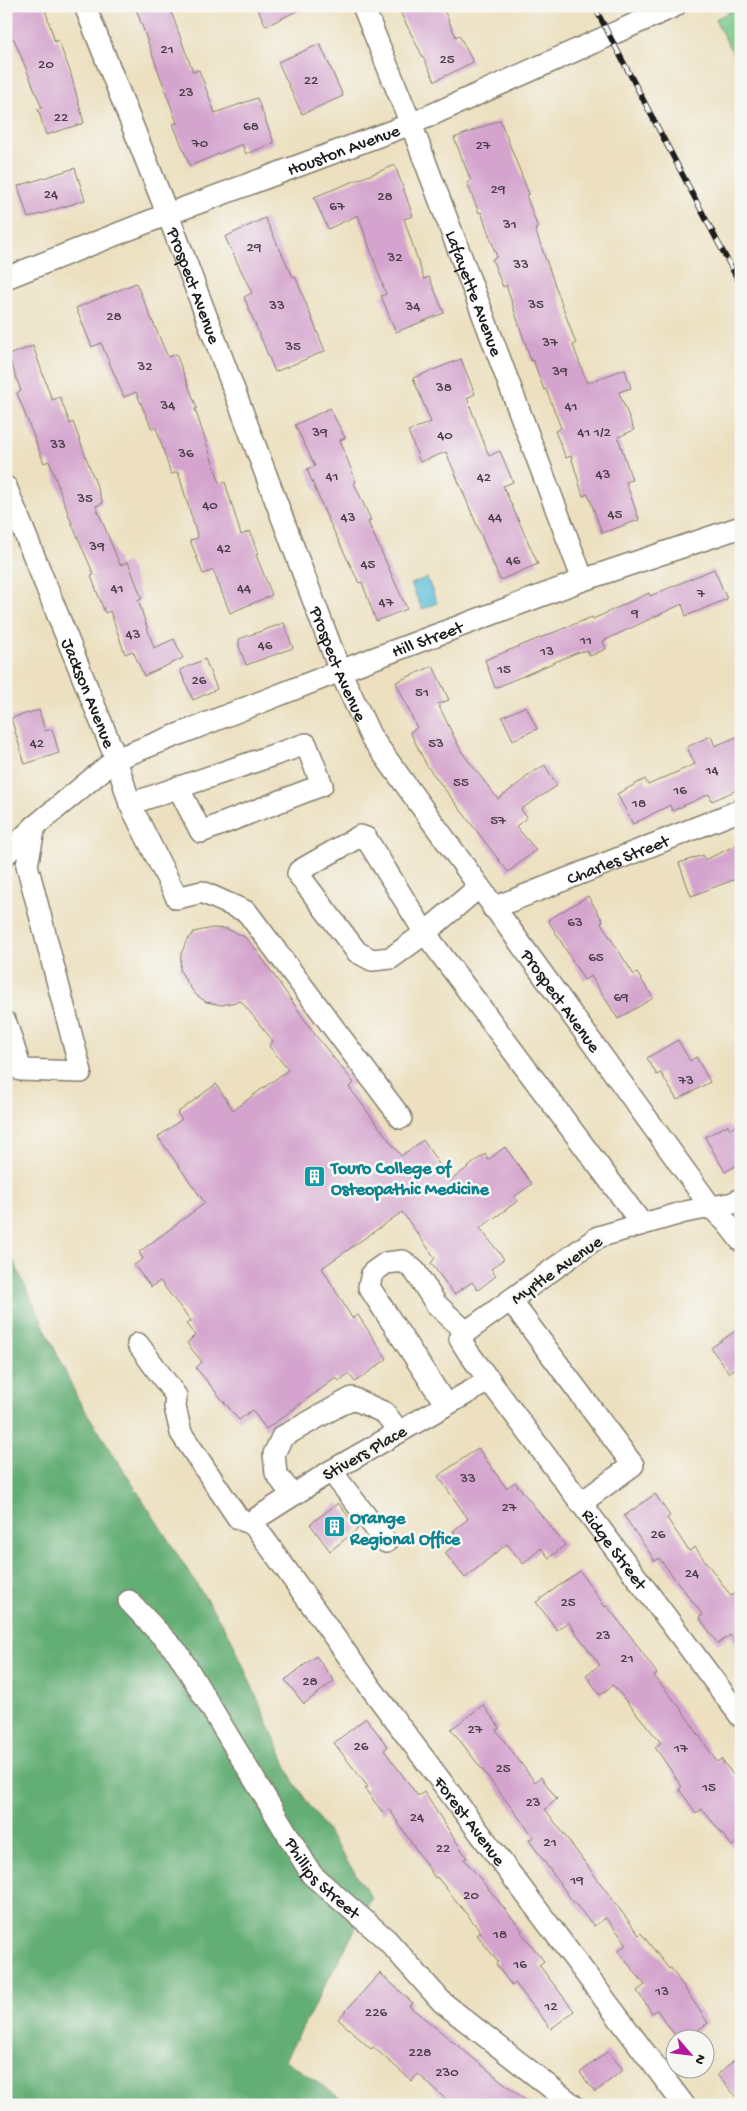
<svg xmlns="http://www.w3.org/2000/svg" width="747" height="2111" font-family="'Gochi Hand',sans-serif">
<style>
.green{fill:#7bca89;stroke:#4c7352}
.forest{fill:#64ae75;stroke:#406548}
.water{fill:#5bbfd9;stroke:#3c6e7a}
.building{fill:#d4a4ce}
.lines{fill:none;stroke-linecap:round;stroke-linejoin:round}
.minor-casing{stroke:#847e6e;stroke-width:24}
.minor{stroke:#fff;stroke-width:21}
.rail-casing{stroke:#1c1c1c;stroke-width:5.5}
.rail{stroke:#f6f6f2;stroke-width:4;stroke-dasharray:11;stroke-linecap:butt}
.labels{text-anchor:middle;stroke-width:5;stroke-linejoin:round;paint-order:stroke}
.number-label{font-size:15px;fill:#4a3e48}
.street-label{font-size:18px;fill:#1c1c1c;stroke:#f6f6f2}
.culture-label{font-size:18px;font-weight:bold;fill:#0d838f;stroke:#f6f6f2;text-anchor:start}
</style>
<rect width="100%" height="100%" fill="#f6f6f2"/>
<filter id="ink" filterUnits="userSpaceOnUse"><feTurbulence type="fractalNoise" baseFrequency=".02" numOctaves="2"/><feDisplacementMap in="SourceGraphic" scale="10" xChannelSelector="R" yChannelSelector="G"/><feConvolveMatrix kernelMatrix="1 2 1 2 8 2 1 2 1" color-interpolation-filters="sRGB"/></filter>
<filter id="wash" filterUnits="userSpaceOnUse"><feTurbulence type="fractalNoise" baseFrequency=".0096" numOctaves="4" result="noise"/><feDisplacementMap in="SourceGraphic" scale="20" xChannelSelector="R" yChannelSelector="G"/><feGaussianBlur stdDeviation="1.12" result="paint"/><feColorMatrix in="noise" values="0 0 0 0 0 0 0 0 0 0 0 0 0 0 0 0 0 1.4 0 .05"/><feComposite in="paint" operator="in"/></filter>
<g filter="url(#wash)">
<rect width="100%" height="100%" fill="#ece0c0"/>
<polygon class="green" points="741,7 741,69 715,19"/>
<polygon class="forest" points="6,1245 78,1399 231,1638 293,1781 372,1898 285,2060 350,2105 6,2105"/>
<polygon class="water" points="427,578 437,603 422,609 411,584"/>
<g id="blocks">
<g class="building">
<polygon points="16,6 44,6 55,42 58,40 70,71 84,123 46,135 38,109 42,108 14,39 6,42 6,9"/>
<polygon points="135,6 169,6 193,72 199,70 215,113 257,98 274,143 246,154 242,144 190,166 173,124 177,123"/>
<polygon points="256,6 307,6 266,26"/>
<polygon points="397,6 442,6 456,37 459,35 473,62 435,81"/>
<polygon points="320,44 343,96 302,114 278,62"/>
<polygon points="500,120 529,194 526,195 538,228 535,229 576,344 573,345 587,383 625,369 631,388 619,392 634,430 618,437 632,480 626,482 639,520 602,533 588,494 583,496 571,456 566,458 555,431 561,428 546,389 544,390 533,360 531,361 506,285 503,287 492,259 497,257 481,212 479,213 467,183 471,181 454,138"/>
<polygon points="395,165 413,216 404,219 424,279 429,277 444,313 396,332 381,296 386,294 358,215 328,229 314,197"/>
<polygon points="75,168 85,200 28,218 18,186"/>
<polygon points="265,218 293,277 295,276 325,351 275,372 244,297 252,293 225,237"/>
<polygon points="136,283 168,357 176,354 197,408 195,409 220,484 225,482 241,535 250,531 258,554 256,555 272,595 230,613 213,570 203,574 190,540 198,538 178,472 171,474 156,427 152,429 136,392 124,397 101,343 92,347 76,308"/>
<polygon points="33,346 52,400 60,397 70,424 73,422 103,503 96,506 120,565 128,562 142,599 138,600 154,648 174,639 183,658 144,676 133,651 125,654 110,611 105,613 91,576 94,575 72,524 49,461 44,463 17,393 21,391 8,355"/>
<polygon points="461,359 475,394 467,398 489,456 500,451 513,482 503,486 538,564 500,580 446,452 420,462 408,431 431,422 413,378"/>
<polygon points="330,408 345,438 340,440 356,482 354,483 371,520 368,522 407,609 376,621 362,582 359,583 326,515 307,469 315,466 295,425"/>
<polygon points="714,569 727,599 686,616 682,604 603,641 606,649 590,656 587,650 576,653 495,688 485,660 592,617 593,619 649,593 650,596"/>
<polygon points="284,623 293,648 246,665 239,646 239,639"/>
<polygon points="205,659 217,689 193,700 180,670"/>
<polygon points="433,666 449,700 438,704 461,751 498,799 526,778 525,777 545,765 557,786 521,809 527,818 516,826 536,850 508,872 427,766 410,732 417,728 396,682"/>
<polygon points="526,706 537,729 513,740 502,717"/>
<polygon points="39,710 45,731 52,729 59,753 25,764 11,718"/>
<polygon points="741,735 741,788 712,801 709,794 672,811 670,805 633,824 617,794 645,779 648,785 695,764 687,747 711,736 715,746"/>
<polygon points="741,843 741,877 691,896 679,863 703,855 705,860"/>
<polygon points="588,896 603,921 601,923 634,975 637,973 653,998 618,1019 591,976 584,980 548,920"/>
<polygon points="212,928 227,929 245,937 255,948 316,1036 354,1083 349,1087 401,1156 423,1140 450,1181 485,1154 488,1160 505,1147 532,1184 514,1197 518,1201 480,1228 504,1259 491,1269 496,1276 478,1290 472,1282 454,1294 431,1263 435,1258 402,1212 322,1268 352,1318 358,1315 387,1359 355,1382 349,1374 339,1381 336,1378 266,1429 252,1410 239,1420 196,1368 202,1362 187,1343 195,1335 186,1324 191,1321 160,1281 151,1287 134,1265 143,1259 139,1252 205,1203 158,1137 182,1119 177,1113 216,1084 233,1110 288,1070 269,1046 273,1041 241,1001 222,1005 206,1002 195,994 186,981 180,970 181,954 186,942 194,932"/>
<polygon points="678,1040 690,1061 696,1057 710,1082 677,1100 661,1073 657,1075 647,1058"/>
<polygon points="741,1123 741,1163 725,1172 705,1137 728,1125 730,1129"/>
<polygon points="741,1327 741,1364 729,1373 711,1348"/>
<polygon points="478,1448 506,1488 515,1482 565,1545 549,1558 541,1548 523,1564 507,1544 465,1578 445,1553 460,1541 453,1531 468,1519 438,1476"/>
<polygon points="655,1494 670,1516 667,1518 689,1551 695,1547 731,1596 741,1589 741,1650 730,1635 718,1644 699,1617 703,1615 659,1558 655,1561 624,1516"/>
<polygon points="338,1503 358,1529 330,1551 310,1524"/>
<polygon points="580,1571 605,1607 607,1606 632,1638 657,1674 654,1676 679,1706 717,1762 721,1759 741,1785 741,1839 732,1846 702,1809 696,1813 679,1789 682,1787 655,1747 661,1743 613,1685 600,1695 586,1675 600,1665 568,1622 557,1630 536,1602"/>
<polygon points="316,1656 334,1681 304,1704 285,1680"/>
<polygon points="483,1705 500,1728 496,1730 535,1782 541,1777 557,1799 545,1809 639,1935 641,1933 669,1969 671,1968 708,2023 687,2038 677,2038 657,2010 652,2013 637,1991 645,1985 618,1951 627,1944 606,1918 594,1926 571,1899 529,1840 534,1837 451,1729"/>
<polygon points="366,1718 388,1747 384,1750 418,1796 424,1792 467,1858 464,1859 522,1930 521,1932 544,1961 539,1965 574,2011 551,2029 515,1983 512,1986 496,1964 498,1962 477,1935 481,1932 437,1877 435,1878 389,1809 383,1813 365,1789 368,1787 334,1743"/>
<polygon points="380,1973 413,2003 409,2006 531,2105 452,2105 418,2074 412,2081 373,2047 371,2049 338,2019"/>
<polygon points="608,2051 623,2070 595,2092 580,2073"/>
<polygon points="741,2054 741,2102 717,2075"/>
</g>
</g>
</g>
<g filter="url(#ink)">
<use href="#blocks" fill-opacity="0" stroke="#847e6e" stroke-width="1"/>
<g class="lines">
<defs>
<g id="minor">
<path id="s1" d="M85,6L173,228L340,671L371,737L711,1207L727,1223L741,1241"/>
<path id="s2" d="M363,6L411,124L583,580"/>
<path id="s3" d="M6,278L168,214L411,124L675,6"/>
<path id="s4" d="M6,487L116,759L130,804L177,898L202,892L247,912L401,1118"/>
<polyline points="130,804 306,744 322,785 201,832 178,787"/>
<path id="s5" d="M6,854L35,826L116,759L340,671L583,580L741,527"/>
<polyline points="479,887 425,933 391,958 372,960 357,952 298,874 299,871 360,836 366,838 425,933 642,1224"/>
<path id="s6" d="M493,908L741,810"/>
<polyline points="6,1023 21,1070 81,1072 27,865 35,826"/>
<path id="s7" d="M741,1199L733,1203L685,1212L598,1237L466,1332L460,1339L468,1352L741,1717"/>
<polyline points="515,1298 517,1309 633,1465 581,1503"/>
<polyline points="138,1344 176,1396 175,1407 181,1433 238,1518 255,1526"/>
<path id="s8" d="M490,1380L331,1471L257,1518L255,1526L371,1688L684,2105"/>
<polyline points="446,1405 369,1287 372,1273 386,1263 403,1261 415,1271 436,1304 466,1332"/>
<polyline points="331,1471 386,1542"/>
<polyline points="292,1495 276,1473 274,1454 282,1437 352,1398 385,1413 399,1432"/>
<path id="s9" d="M129,1601L178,1653L312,1875L387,1940L442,2002L573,2105"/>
</g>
</defs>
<use href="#minor" class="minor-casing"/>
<use href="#minor" class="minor"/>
<defs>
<polyline id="rail" points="594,6 741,286"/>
</defs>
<use href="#rail" class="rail-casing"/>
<use href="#rail" class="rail"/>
</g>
</g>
<defs>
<symbol id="building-square" viewBox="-11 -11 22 22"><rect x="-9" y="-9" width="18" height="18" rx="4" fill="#0f9aa8" stroke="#f6f6f2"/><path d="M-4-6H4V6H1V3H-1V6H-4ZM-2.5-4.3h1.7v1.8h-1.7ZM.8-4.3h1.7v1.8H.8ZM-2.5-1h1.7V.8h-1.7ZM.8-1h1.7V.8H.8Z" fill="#fff"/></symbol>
</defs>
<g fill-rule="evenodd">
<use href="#building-square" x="302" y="1164" width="25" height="25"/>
<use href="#building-square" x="322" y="1514" width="25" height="25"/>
</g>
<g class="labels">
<g class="number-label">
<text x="167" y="53">21</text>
<text x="447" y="63">25</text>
<text x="46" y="68">20</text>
<text x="311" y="84">22</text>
<text x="186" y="96">23</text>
<text x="61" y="121">22</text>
<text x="251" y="130">68</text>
<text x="200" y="147">70</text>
<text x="483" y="149">27</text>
<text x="498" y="193">29</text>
<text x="51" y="198">24</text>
<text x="385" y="200">28</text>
<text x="337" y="210">67</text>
<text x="510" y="228">31</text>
<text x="254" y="251">29</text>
<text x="395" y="261">32</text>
<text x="521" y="268">33</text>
<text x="536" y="308">35</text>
<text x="277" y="309">33</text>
<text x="413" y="310">34</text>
<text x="114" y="320">28</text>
<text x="550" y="346">37</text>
<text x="293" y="350">35</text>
<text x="145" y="370">32</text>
<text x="560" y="375">39</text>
<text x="444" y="391">38</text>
<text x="168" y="409">34</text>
<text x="571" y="410">41</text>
<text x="320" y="436">39</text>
<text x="594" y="436">41 1/2</text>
<text x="445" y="439">40</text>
<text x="58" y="448">33</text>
<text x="186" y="457">36</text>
<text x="603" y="478">43</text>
<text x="332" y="480">41</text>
<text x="484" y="481">42</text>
<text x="85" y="502">35</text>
<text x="210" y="509">40</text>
<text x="615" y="518">45</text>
<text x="348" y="521">43</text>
<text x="495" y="521">44</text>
<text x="97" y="550">39</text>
<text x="224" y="552">42</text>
<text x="513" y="564">46</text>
<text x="368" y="568">45</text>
<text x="117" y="592">41</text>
<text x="244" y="592">44</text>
<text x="701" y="597">7</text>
<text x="386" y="606">47</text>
<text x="635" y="617">9</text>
<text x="133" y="638">43</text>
<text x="586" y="644">11</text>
<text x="265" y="649">46</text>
<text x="547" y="655">13</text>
<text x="504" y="673">15</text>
<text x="199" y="684">26</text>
<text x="422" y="696">51</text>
<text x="37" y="747">42</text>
<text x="436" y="747">53</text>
<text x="712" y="774">14</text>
<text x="461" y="786">55</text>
<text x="680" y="794">16</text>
<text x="639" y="807">18</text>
<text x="498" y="824">57</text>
<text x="575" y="926">63</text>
<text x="596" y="961">65</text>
<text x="621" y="1001">69</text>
<text x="686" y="1084">73</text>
<text x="468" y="1482">33</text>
<text x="509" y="1511">27</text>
<text x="658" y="1538">26</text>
<text x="692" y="1577">24</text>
<text x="568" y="1606">25</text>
<text x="603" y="1639">23</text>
<text x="627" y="1662">21</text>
<text x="310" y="1685">28</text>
<text x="475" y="1733">27</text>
<text x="361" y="1750">26</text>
<text x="681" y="1752">17</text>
<text x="503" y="1772">25</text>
<text x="709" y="1791">15</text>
<text x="533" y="1806">23</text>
<text x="417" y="1821">24</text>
<text x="550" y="1846">21</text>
<text x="443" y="1852">22</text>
<text x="577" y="1884">19</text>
<text x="471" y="1899">20</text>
<text x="500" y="1938">18</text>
<text x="520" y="1968">16</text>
<text x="662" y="1995">13</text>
<text x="551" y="2010">12</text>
<text x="376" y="2016">226</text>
<text x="420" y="2056">228</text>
<text x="447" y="2076">230</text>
</g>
<g class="street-label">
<text dy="6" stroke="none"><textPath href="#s3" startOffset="361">Houston Avenue</textPath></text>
<text dy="6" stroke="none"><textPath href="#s1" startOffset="300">Prospect Avenue</textPath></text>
<text dy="6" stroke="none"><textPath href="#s2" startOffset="308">Lafayette Avenue</textPath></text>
<text dy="6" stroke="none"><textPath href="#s5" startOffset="479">Hill Street</textPath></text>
<text dy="6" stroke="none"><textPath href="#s1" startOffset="705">Prospect Avenue</textPath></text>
<text dy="6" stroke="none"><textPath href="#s4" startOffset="222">Jackson Avenue</textPath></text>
<text dy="6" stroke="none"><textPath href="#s6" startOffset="134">Charles Street</textPath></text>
<text dy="6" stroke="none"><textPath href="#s1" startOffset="1110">Prospect Avenue</textPath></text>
<text transform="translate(556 1269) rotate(-35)" y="6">Myrtle Avenue</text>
<text transform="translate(364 1452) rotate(-30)" y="6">Stivers Place</text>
<text dy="6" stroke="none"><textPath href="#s7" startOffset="581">Ridge Street</textPath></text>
<text dy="6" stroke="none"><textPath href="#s8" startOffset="644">Forest Avenue</textPath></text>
<text dy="6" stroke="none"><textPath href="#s9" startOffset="340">Phillips Street</textPath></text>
</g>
<g class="culture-label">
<text x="331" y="1173">Touro College of<tspan x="331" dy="21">Osteopathic Medicine</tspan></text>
<text x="350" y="1523">Orange<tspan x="350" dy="21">Regional Office</tspan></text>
</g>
</g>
<rect width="747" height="2111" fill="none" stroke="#f6f6f2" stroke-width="25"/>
<g transform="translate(690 2054) rotate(118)"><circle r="24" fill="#f6f6f2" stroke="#9f9f9c"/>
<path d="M0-4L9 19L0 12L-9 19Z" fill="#b5179e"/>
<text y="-8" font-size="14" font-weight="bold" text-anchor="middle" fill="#1c1c1c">N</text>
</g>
</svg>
